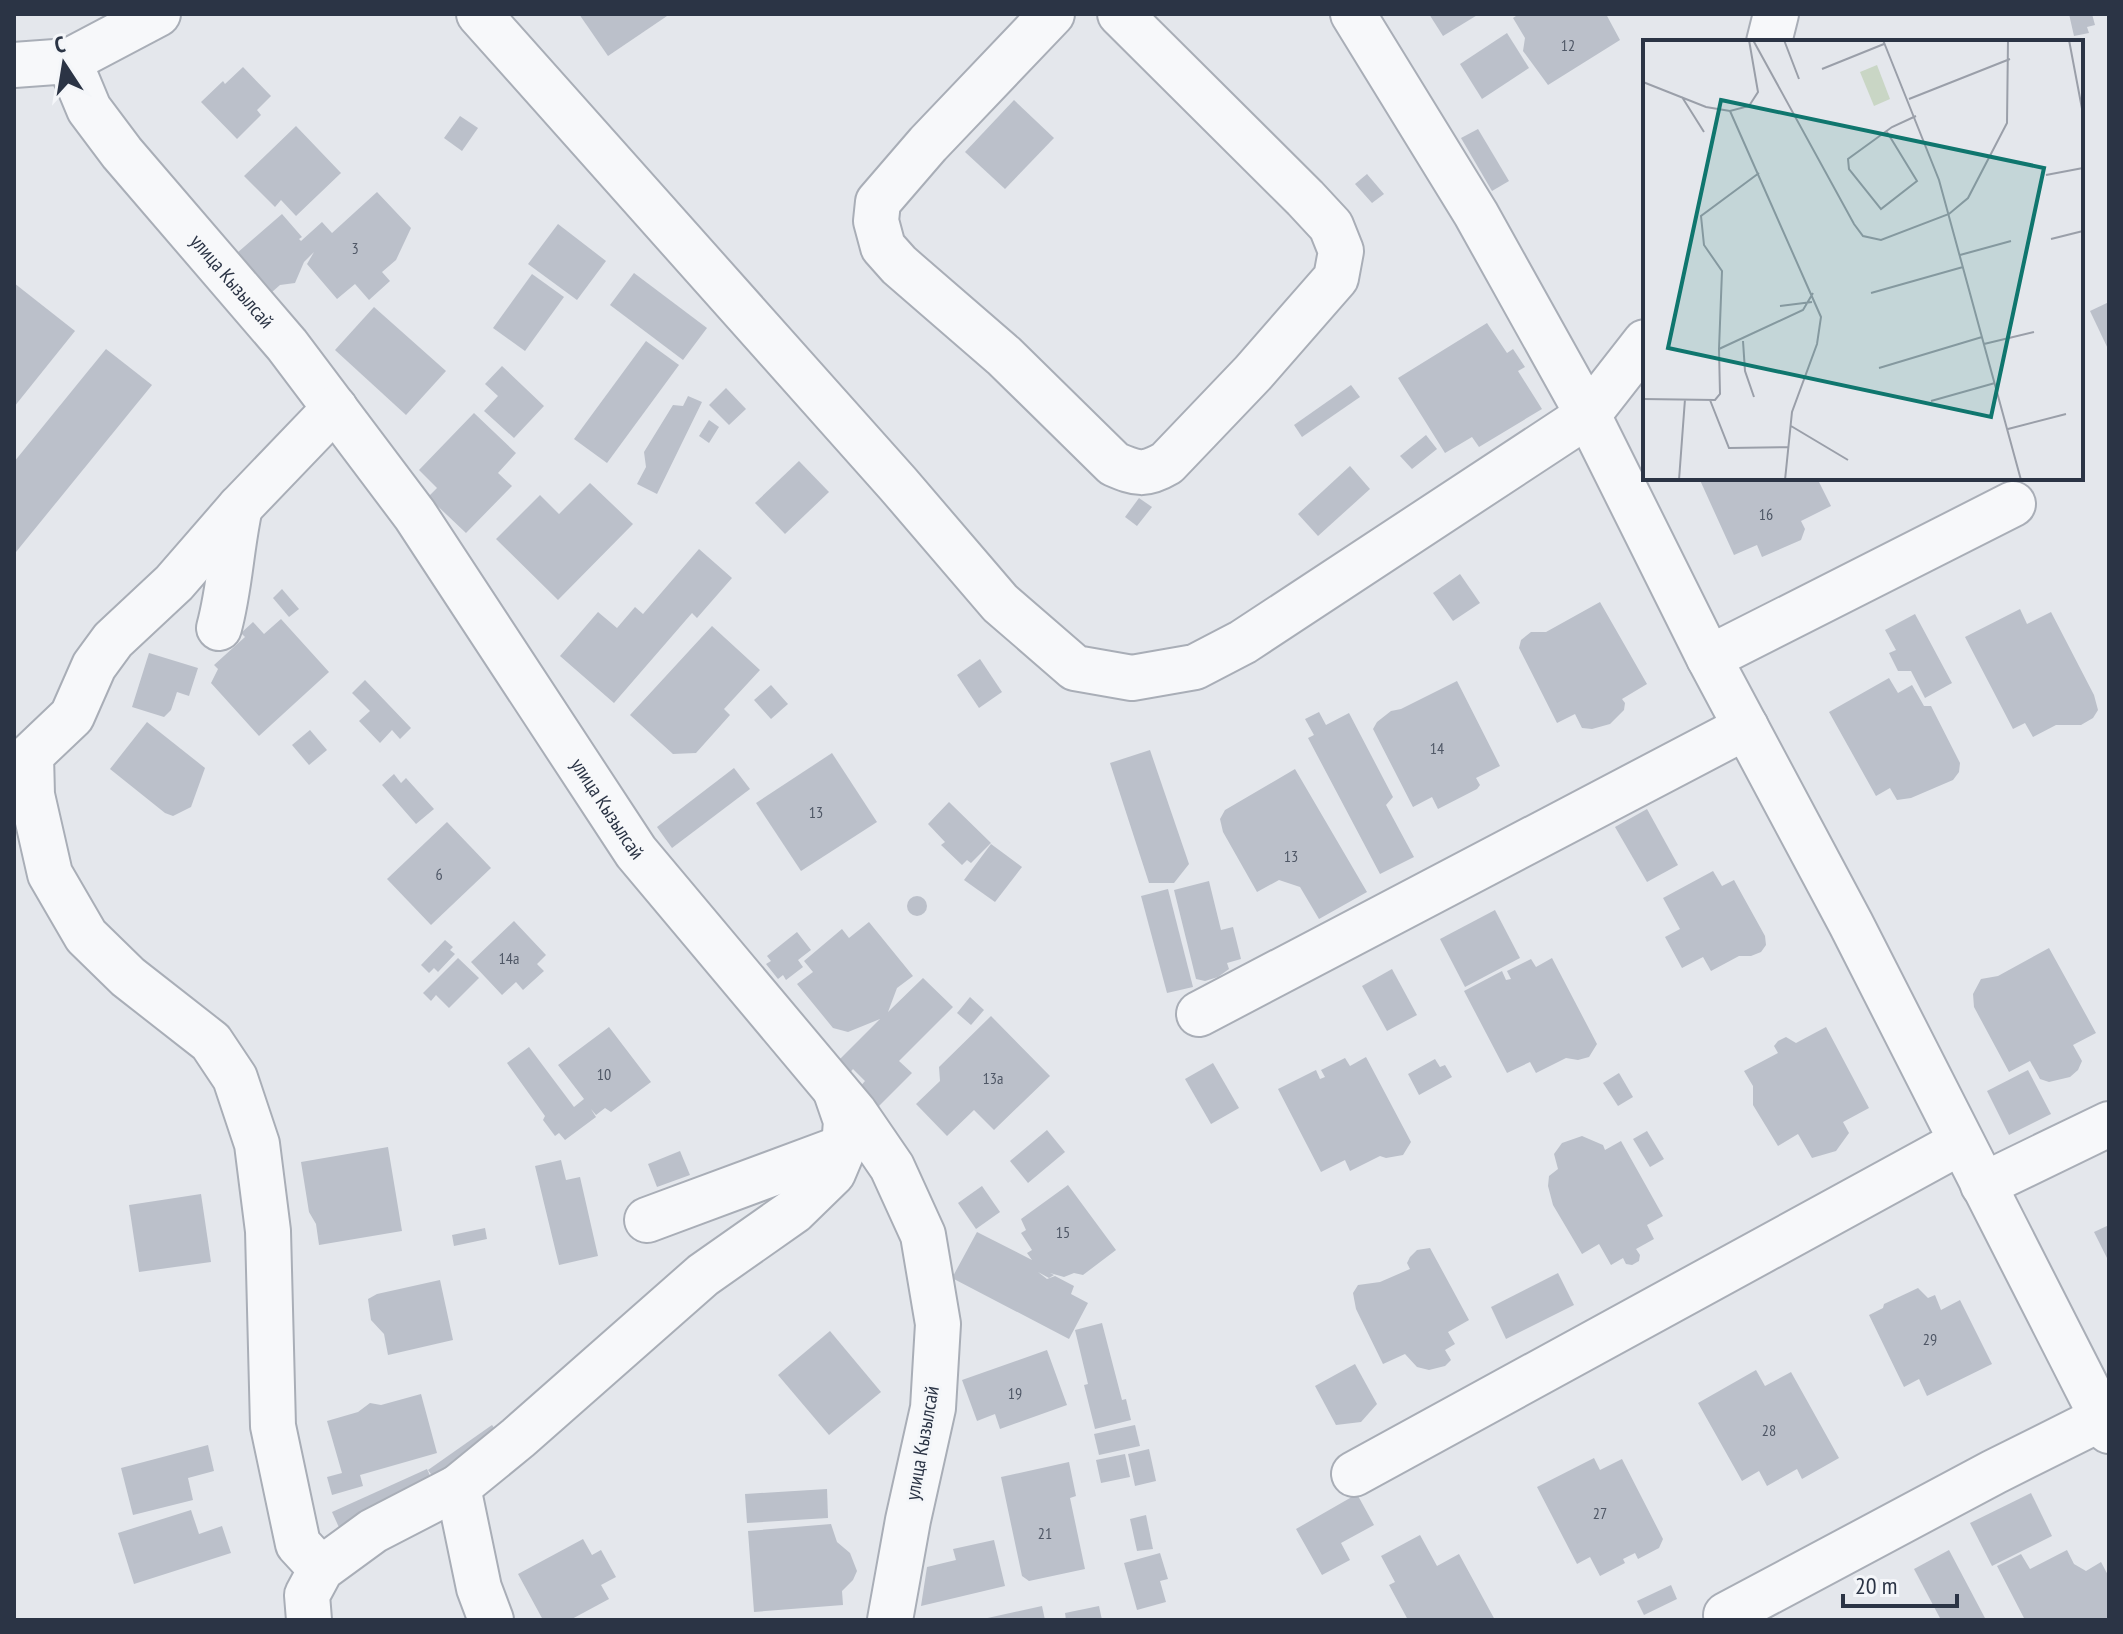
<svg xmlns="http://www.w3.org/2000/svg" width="2123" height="1634" font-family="'PT Sans Narrow',sans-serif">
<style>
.building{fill:#bbc0ca}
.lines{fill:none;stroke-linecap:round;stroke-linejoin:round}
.minor-casing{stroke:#a9aeb7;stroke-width:48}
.minor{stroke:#f7f8fa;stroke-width:44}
.labels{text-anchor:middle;stroke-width:6;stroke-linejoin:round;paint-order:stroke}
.number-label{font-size:16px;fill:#4f5766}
.street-label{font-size:20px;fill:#2b3445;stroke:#f4f6f9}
.inset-road{fill:none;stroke:#9a9fa9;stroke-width:2}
.view{fill:#0f766e;fill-opacity:0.15;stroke:#0f766e;stroke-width:4}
.inset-edge{fill:none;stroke:#2b3445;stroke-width:4}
</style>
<rect width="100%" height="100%" fill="#e4e7ec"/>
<g class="building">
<polygon points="579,14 670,14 608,56"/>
<polygon points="1429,14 1479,14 1443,36"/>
<polygon points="1519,14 1606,14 1620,40 1548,85 1523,51 1525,38 1513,18"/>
<polygon points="2069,14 2092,14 2095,25 2087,27 2089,33 2074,36"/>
<polygon points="1507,33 1529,68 1482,99 1460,64"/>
<polygon points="243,67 271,96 257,110 261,115 237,139 201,102 223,81 225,84"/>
<polygon points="1014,100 1054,138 1005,189 965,152"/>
<polygon points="460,116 478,128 462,151 444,138"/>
<polygon points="296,126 341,173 296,216 281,200 275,207 244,176"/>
<polygon points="1478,129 1509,181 1492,191 1461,138"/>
<polygon points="1367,174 1384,194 1372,203 1355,184"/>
<polygon points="377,192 411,228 396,260 382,272 390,281 369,300 355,284 337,299 307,264 314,252 304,262 295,283 280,285 272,292 237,253 282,214 302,237 299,239 301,241 322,222 332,233"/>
<polygon points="558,224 606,261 577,300 528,264"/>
<polygon points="634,273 707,328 683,360 610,305"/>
<polygon points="532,274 564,297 525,351 493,328"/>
<polygon points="14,283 75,331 14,407"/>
<polygon points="2109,302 2109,351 2090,311"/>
<polygon points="374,307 446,371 406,415 335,350"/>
<polygon points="1487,323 1507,353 1513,349 1525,367 1518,371 1542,409 1479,447 1472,437 1445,453 1398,378"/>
<polygon points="646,341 679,365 607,463 574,439"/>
<polygon points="106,349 152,385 16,552 14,551 14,462"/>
<polygon points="502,366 544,406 514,438 484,411 498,396 485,384"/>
<polygon points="1351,385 1360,397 1302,437 1294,425"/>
<polygon points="726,388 746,409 729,425 709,405"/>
<polygon points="688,396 702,402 657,494 637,484 646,467 644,452 673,405 683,406"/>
<polygon points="474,413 516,453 498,473 512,486 466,533 428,497 437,488 419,470"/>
<polygon points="709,420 719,427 709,443 699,436"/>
<polygon points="1426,435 1437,449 1412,469 1400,456"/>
<polygon points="799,461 829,492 785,534 755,503"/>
<polygon points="1350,466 1370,489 1318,536 1298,514"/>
<polygon points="1699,478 1817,478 1831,506 1801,521 1805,529 1801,540 1762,557 1757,545 1734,555"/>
<polygon points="590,483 633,524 558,600 496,539 540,495 559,514"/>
<polygon points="1139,498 1152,507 1137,526 1125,517"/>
<polygon points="699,549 732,578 697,618 692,613 614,703 560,656 598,612 617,628 635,607 643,614"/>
<polygon points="1460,574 1480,603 1453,621 1433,593"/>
<polygon points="282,589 299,609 289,617 273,598"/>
<polygon points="1600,602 1647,684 1622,699 1625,703 1624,710 1610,724 1592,729 1582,728 1575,714 1557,723 1519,648 1521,640 1531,632 1546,632"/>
<polygon points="2020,609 2027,624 2051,612 2094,695 2098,710 2093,718 2081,725 2056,725 2033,737 2025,723 2013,729 1965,637"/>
<polygon points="1915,614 1952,683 1925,698 1911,671 1898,671 1889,653 1896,650 1885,630"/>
<polygon points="281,619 329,672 259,736 211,683 218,669 214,665 245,637 241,633 253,622 264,634"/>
<polygon points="712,626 760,670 724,709 730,715 696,753 673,754 630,715"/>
<polygon points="149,653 198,668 189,696 177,692 171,710 164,717 132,707"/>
<polygon points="980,659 1002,692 979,708 957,675"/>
<polygon points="1889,678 1898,693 1912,685 1924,706 1931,706 1960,763 1959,772 1953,780 1911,798 1897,800 1890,788 1876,796 1829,712"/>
<polygon points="365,680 411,728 400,739 392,730 380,743 359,721 370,711 352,693"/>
<polygon points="1457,681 1500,766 1476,778 1480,785 1477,789 1438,809 1432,797 1413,807 1373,729 1377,722 1391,711 1401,709"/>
<polygon points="771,685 788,704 771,719 754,700"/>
<polygon points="1319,712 1326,725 1349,713 1393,797 1386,805 1414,857 1380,874 1308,738 1314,735 1305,719"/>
<polygon points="147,722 205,768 191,807 173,816 165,813 110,769"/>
<polygon points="310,730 327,750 309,765 292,745"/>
<polygon points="1150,750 1189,864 1174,883 1149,883 1110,763"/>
<polygon points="832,753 877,822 801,871 756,803"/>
<polygon points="734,768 750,789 672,848 657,827"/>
<polygon points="1295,769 1367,892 1319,919 1300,887 1279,880 1257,892 1223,832 1220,819 1225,810"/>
<polygon points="394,774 401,783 406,778 434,809 416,824 382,785"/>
<polygon points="949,802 991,843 971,863 967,860 962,865 941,845 945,842 928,824"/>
<polygon points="1647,809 1678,865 1647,882 1615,827"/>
<polygon points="447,822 491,868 431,925 387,879"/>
<polygon points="991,844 1022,867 995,902 964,880"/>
<polygon points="1713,871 1722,886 1734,880 1765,936 1766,945 1761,952 1751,956 1739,956 1711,971 1703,957 1682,968 1665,937 1680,929 1663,898"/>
<polygon points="1209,881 1221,930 1233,927 1241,959 1227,963 1229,969 1218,977 1205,981 1196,979 1174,890"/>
<polygon points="1168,889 1193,987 1167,993 1141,896"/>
<circle cx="917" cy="906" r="10"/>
<polygon points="1495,910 1520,958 1465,987 1440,939"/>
<polygon points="514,921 546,955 537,964 544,971 523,990 516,982 502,995 471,962"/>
<polygon points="869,922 913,976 897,988 888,1012 923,978 953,1007 899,1061 912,1073 877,1108 858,1089 865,1081 853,1069 848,1075 836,1063 880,1019 848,1032 833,1028 797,984 813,972 804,961 842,929 849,938"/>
<polygon points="797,932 811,950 798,960 803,967 786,980 783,975 778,979 766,964 771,961 767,956"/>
<polygon points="445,940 453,947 450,950 455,954 438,972 434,968 429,973 421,965"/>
<polygon points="2049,948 2096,1033 2073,1045 2082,1061 2078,1070 2070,1077 2049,1082 2040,1079 2030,1061 2009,1072 1974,1007 1973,994 1981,979 1998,976"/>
<polygon points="458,958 479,978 449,1008 436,995 431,1001 423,993"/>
<polygon points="1552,958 1597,1044 1589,1057 1578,1060 1566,1058 1536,1073 1530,1062 1507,1073 1464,991 1502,971 1506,980 1511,979 1507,971 1531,959 1536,967"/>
<polygon points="1392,969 1417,1015 1387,1031 1362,986"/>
<polygon points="970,997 984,1010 971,1025 957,1013"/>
<polygon points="991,1016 1050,1076 994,1130 974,1110 947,1136 916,1104 940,1081 939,1067"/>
<polygon points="609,1027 651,1082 611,1112 605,1108 596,1115 591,1109 596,1117 565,1140 559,1133 555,1136 543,1120 545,1116 507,1063 529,1047 574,1107 584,1099 558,1065"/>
<polygon points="1826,1027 1869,1108 1843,1122 1849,1133 1836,1151 1812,1158 1798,1134 1778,1146 1753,1105 1753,1086 1744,1071 1778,1053 1774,1046 1778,1041 1786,1037 1796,1043"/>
<polygon points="1366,1057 1411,1142 1403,1155 1386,1158 1380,1156 1350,1171 1345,1160 1321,1172 1278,1089 1316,1070 1320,1079 1325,1077 1321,1070 1345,1058 1350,1066"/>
<polygon points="1435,1059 1440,1067 1445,1065 1452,1077 1419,1095 1408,1074"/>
<polygon points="1213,1063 1239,1108 1211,1124 1185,1079"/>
<polygon points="2028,1070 2051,1114 2009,1135 1987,1091"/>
<polygon points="1619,1073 1633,1097 1618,1106 1603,1083"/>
<polygon points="1047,1130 1065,1152 1028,1183 1010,1161"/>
<polygon points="1647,1131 1664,1159 1650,1167 1633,1139"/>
<polygon points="1582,1136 1603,1145 1605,1150 1621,1141 1663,1216 1647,1225 1654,1239 1636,1249 1640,1255 1639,1261 1632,1265 1626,1264 1623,1258 1611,1265 1599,1244 1582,1254 1553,1205 1548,1186 1549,1176 1558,1169 1554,1154 1562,1143"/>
<polygon points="388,1147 402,1231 319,1245 316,1224 309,1212 301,1162"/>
<polygon points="680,1151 690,1175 657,1187 648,1164"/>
<polygon points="561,1160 566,1180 580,1177 598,1256 559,1265 535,1166"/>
<polygon points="1068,1185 1116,1250 1083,1275 1074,1273 1064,1277 1050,1273 1054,1275 1049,1278 1038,1272 1047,1279 1055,1276 1074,1286 1071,1294 1088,1303 1069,1339 952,1278 977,1232 1032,1260 1027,1253 1032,1250 1021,1233 1026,1230 1021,1219"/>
<polygon points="982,1186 1000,1212 976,1229 958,1203"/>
<polygon points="201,1194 211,1262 139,1272 129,1205"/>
<polygon points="2109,1225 2109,1262 2094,1232"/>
<polygon points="485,1228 487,1239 454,1246 452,1235"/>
<polygon points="1430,1248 1469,1320 1448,1332 1455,1344 1445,1350 1451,1360 1445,1366 1429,1370 1417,1367 1405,1354 1383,1364 1356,1309 1353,1293 1358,1285 1380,1282 1410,1269 1407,1263 1410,1257 1417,1250"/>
<polygon points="1558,1273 1574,1305 1506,1339 1491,1307"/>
<polygon points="440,1280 453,1340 388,1355 384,1334 371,1320 368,1299 377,1294"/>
<polygon points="1918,1288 1928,1298 1935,1295 1941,1310 1960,1300 1992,1364 1927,1396 1919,1379 1904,1387 1869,1315 1883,1308 1884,1304"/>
<polygon points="1102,1323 1122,1400 1126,1399 1131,1420 1095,1429 1084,1385 1088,1384 1075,1330"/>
<polygon points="830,1331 881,1392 829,1435 778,1375"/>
<polygon points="1047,1350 1067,1405 1000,1429 995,1414 977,1421 962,1380"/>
<polygon points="1355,1364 1377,1404 1361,1422 1336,1425 1315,1386"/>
<polygon points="1756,1370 1765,1386 1791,1372 1839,1458 1802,1479 1797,1469 1767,1486 1759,1471 1742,1481 1698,1403"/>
<polygon points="421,1394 437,1453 360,1475 363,1486 332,1495 327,1477 342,1473 327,1421 358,1412 370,1403 381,1405"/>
<polygon points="492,1425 505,1443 441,1488 428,1470"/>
<polygon points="1135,1425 1140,1446 1099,1455 1094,1434"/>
<polygon points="208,1445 214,1471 188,1478 193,1500 133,1515 121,1468"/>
<polygon points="1149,1449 1156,1481 1135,1486 1128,1454"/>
<polygon points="1125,1454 1130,1477 1101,1483 1096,1460"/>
<polygon points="1594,1458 1600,1470 1622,1459 1663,1539 1659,1548 1638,1559 1635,1553 1623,1559 1625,1563 1600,1576 1590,1557 1577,1564 1537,1487"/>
<polygon points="1069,1462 1076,1496 1070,1498 1085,1569 1029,1581 1022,1576 1001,1477"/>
<polygon points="427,1469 437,1491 342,1534 332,1512"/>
<polygon points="827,1489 828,1518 747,1523 745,1494"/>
<polygon points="2031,1493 2052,1536 1992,1566 1970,1523"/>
<polygon points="1357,1494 1374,1525 1341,1543 1350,1560 1322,1575 1296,1529"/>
<polygon points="191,1510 199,1534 222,1526 231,1553 134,1584 118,1533"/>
<polygon points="1146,1515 1153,1549 1137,1551 1130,1519"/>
<polygon points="831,1524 837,1542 850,1553 857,1571 853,1580 842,1591 843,1605 754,1612 748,1531"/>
<polygon points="1420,1535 1437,1566 1459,1554 1495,1620 1408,1620 1389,1585 1395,1582 1381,1556"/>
<polygon points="583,1539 592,1555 601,1550 616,1577 601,1585 609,1599 570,1620 543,1620 518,1574"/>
<polygon points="994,1540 1005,1586 921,1606 927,1567 956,1560 953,1549"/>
<polygon points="1949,1550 1986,1620 1941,1620 1914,1569"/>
<polygon points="2067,1550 2074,1564 2086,1571 2101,1562 2109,1577 2109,1620 2025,1620 1997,1566 2021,1554 2030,1569"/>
<polygon points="1160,1553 1168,1579 1160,1581 1166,1602 1137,1610 1124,1563"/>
<polygon points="1671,1585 1677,1599 1644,1615 1637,1601"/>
<polygon points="1042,1606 1045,1620 983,1620 983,1619"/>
<polygon points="1099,1606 1102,1620 1066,1620 1065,1613"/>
</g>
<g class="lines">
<defs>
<g id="minor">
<polyline points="479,14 898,484 1000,603 1075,668 1132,678 1195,667 1243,642 1588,415 1645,342"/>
<path d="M1052,14L928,144L878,202L876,221L883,247L899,265L1004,356L1114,464C1137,474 1145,476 1167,463L1253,373L1336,278L1341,251L1331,226L1305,198L1120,14"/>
<polyline points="1353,14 1476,214 1588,415 1709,658 1851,924 2109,1431"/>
<polyline points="1769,42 1776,14"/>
<path id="s1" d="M69,61L89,109L122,153L287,345L415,515L636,852L855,1113L892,1167L923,1235L938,1324L933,1408L908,1520L890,1620"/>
<polyline points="14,65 69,61 158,14"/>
<path d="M219,628C230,588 231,547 240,507"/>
<polyline points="1709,658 2013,504"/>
<polyline points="1199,1014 1746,727"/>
<polyline points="1983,1185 2109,1124"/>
<polyline points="647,1220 844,1147"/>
<polyline points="1354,1474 1961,1142"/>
<polyline points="458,1487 479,1588 491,1620"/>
<polyline points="321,1569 298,1544 273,1426 268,1231 257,1144 235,1078 211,1042 128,977 86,936 50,874 32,795 31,755 72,716 94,666 113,640 174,583 240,507 335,408"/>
<polyline points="1726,1615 1994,1472 2102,1418"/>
<polyline points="309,1620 307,1595 321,1569 373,1531 458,1487 518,1438 703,1275 794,1211 833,1173 844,1147 846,1121 836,1092"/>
</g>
</defs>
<use href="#minor" class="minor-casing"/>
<use href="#minor" class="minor"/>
</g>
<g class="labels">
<g class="number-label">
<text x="1568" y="51">12</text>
<text x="355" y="254">3</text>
<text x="1766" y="520">16</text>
<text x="1437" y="754">14</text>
<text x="816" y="818">13</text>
<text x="1291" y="862">13</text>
<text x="439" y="880">6</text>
<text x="509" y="964">14а</text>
<text x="604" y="1080">10</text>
<text x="993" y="1084">13а</text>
<text x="1063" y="1238">15</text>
<text x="1930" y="1345">29</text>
<text x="1015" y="1399">19</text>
<text x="1769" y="1436">28</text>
<text x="1600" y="1519">27</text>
<text x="1045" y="1539">21</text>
</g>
<g class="street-label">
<text dy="7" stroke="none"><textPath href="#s1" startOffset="276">улица Кызылсай</textPath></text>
<text dy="7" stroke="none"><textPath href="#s1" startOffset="924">улица Кызылсай</textPath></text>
<text transform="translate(922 1443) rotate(-80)" y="7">улица Кызылсай</text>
</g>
</g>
<g transform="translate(1643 40)">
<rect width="440" height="440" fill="#e4e7ec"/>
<path d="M234,25L247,59L231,66L217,32Z" fill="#c9d6c5"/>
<path class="inset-road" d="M110,0L211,184L220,196L238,200L306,174L325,158L364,83L365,0M141,0L156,39M240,0L296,140L378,440M426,0L440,74M179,29L241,4M0,42L63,67L87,71L106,66L115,52L106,0M39,57L61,92M266,59L367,19M87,71L178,277L174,304L149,372L142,440M244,92L274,141L238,169L206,129L205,119L249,87L273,76M403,135L440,128M408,199L440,191M317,215L368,201M228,253L320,227M137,266L169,262M100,301L102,331L111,357M341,304L391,292M76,309L79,231L61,205L58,176L116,133M236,328L339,297M0,359L72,360L77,354L76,309L160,270L170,253M67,360L86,408L146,407M288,361L352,343M148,386L205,420M365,389L423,374M36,440L42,359"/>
<path class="view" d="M78,60L401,128L348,377L25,308Z"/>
<rect width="440" height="440" class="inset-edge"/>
</g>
<rect width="2123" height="1634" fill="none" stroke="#2b3445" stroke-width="32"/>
<g transform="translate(64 64) rotate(348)" stroke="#f4f6f9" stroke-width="6" paint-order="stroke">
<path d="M0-6L14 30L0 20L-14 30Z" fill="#2b3445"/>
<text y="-12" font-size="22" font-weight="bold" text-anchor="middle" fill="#2b3445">С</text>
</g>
<path d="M1843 1594v12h114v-12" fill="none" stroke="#2b3445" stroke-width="4"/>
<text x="1855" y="1594" font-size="24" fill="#2b3445" stroke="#f4f6f9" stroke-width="6" paint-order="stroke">20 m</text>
</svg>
